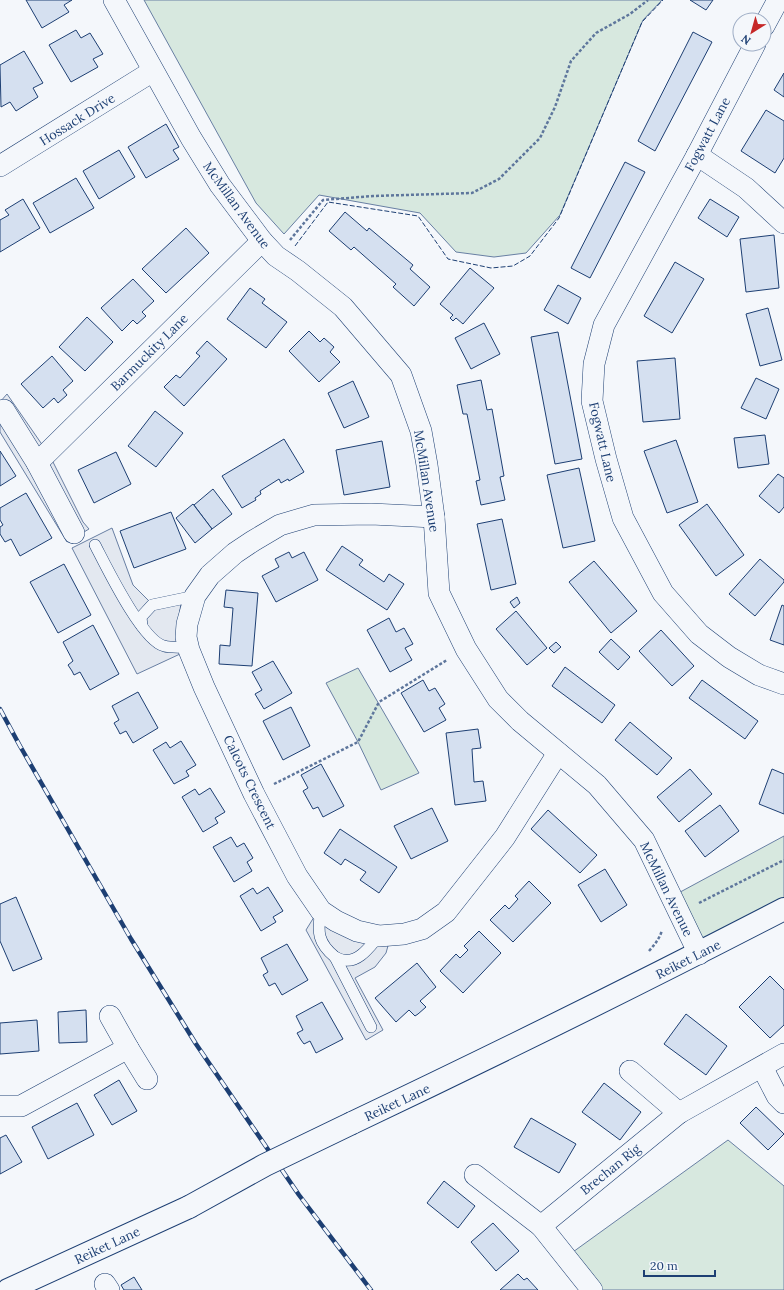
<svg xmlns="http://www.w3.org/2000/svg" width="784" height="1290" font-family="Lora,serif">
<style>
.green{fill:#d7e8df;stroke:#687fa3}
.parking{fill:#e3e8f0;stroke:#687fa3}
.building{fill:#d5e0f0;stroke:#1d3f73}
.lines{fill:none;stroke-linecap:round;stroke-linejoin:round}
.service-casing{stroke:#1d3f73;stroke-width:12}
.minor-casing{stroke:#1d3f73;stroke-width:22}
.tertiary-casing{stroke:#1d3f73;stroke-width:24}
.path{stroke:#5e769c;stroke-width:2.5;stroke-dasharray:3 2;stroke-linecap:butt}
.service{stroke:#f4f7fb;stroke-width:11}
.minor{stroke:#f4f7fb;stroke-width:21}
.tertiary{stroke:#f4f7fb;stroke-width:22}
.rail-casing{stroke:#1d3f73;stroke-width:4.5}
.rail{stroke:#f4f7fb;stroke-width:3;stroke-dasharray:9;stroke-linecap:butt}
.tertiary-bridge-casing{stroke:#1d3f73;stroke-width:24;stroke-linecap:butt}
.tertiary-bridge{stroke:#f4f7fb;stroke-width:22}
.fence{stroke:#1d3f73;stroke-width:1;stroke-dasharray:5 2;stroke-linecap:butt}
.labels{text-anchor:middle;stroke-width:3;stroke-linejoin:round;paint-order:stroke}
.street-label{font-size:13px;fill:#1d3f73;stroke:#f4f7fb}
</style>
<rect width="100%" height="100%" fill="#f4f7fb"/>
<g class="green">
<polygon points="144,0 662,0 643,20 560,215 526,253 494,257 456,252 420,213 319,195 284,234 256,203"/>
<polygon points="358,668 419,773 381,790 358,742 326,683"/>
<polygon points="784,836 784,914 699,954 671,897"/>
<polygon points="728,1140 784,1186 784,1290 592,1290 566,1257"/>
</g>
<g class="parking">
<polygon points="7,394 50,456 83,522 89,529 67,542 0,432 0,402"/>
<polygon points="112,528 133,585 149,601 181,603 178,624 180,654 137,674 72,548"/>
<polygon points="319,909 391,935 386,953 375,967 355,978 383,1030 366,1040 306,930"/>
</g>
<g class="building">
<polygon points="26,0 72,0 64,5 69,12 42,28"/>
<polygon points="690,0 713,0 706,10"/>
<polygon points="76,30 81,38 90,33 103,54 93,59 98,67 71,82 49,45"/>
<polygon points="693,32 712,42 655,151 638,141"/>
<polygon points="24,51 43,83 33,88 38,97 16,111 10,102 1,107 0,65"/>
<polygon points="784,73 784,97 774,90"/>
<polygon points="766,110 784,121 784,158 775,173 741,151"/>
<polygon points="166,124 179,147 173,150 179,159 146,178 128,147"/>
<polygon points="119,150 135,177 99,199 83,171"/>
<polygon points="625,162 645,172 590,278 571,268"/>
<polygon points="76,178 94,208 50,233 33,203"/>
<polygon points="23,199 40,228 0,252 0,220 9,215 5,210"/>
<polygon points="710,199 739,217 727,237 698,218"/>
<polygon points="345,212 367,231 369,228 413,265 410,269 430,287 414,306 393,287 396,284 354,247 351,250 329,231"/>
<polygon points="186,228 209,253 166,293 142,269"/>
<polygon points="774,235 779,288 746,292 740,239"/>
<polygon points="675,262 704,279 672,333 644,316"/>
<polygon points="470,268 494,288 463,324 456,318 453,321 450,318 453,315 440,304"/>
<polygon points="133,279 154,301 142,312 146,316 137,324 133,320 122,331 101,308"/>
<polygon points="558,285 581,298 568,324 544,310"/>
<polygon points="250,288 265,299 262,303 287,322 266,348 227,319"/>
<polygon points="768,308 782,360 760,366 746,314"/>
<polygon points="87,317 113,342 85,371 59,347"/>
<polygon points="484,323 500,354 471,369 455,338"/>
<polygon points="309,331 320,342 324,338 334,347 330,352 340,362 319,382 289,351"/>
<polygon points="558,332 582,459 555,464 531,337"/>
<polygon points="207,341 227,359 184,406 164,387 176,375 180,378 200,356 196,353"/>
<polygon points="52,356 73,381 63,390 67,395 58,403 54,398 43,408 21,384"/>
<polygon points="675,358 680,419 643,422 637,361"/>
<polygon points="756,378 779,389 766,419 741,408"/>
<polygon points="481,380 487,410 492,409 504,476 500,477 505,500 481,505 476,481 480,480 467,414 463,414 457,385"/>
<polygon points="353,381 369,417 344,428 328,393"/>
<polygon points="155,411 183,433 156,467 128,446"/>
<polygon points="765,435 769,464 738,468 734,438"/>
<polygon points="284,439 304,472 289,481 288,479 281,483 279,479 260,491 261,494 255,498 256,500 242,508 222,476"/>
<polygon points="676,440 698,502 667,513 644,451"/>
<polygon points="382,441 390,487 344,495 336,450"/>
<polygon points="0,451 16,476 0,486"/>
<polygon points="116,452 131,484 94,503 78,470"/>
<polygon points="579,468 595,541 563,548 547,475"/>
<polygon points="778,474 784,478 784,507 779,513 759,496"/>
<polygon points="213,489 232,514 212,529 194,505"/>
<polygon points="26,493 52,538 20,556 11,539 5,542 0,534 0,527 3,525 0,520 0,508"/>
<polygon points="193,504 212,529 195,543 176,518"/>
<polygon points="707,504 744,555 716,576 679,525"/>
<polygon points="171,512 186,549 134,568 120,531"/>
<polygon points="502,519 516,584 491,590 477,524"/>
<polygon points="342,546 363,560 359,565 384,582 389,574 404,584 387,610 326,570"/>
<polygon points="289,552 292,558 304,552 318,580 276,602 262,576 279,567 275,559"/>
<polygon points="760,559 784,580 784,582 755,616 729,594"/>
<polygon points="594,561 637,611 611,633 569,582"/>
<polygon points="64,564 91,615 58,633 30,582"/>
<polygon points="226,590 258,593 252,666 219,664 220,645 230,646 233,608 224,607"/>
<polygon points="517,597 520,603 514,608 510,602"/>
<polygon points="782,605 784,606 784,645 770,640"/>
<polygon points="516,611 547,648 527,665 496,629"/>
<polygon points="389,618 396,632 404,628 413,644 405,648 412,660 390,672 367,630"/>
<polygon points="93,625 119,674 90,690 80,672 74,675 72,671 68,665 73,661 63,642"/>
<polygon points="661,630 694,666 672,686 639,651"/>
<polygon points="611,639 630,657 618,670 599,652"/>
<polygon points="556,642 561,647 554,653 549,648"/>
<polygon points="273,661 292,693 264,709 255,694 262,690 252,672"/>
<polygon points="565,667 615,705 602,723 552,686"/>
<polygon points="423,680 429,691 435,688 445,704 439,708 446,720 424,732 401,693"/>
<polygon points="702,680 758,721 745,739 689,698"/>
<polygon points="138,692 158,728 133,743 126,731 120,734 118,730 114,723 119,720 112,706"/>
<polygon points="291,707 310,746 283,760 263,721"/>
<polygon points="630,722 672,758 657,775 615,740"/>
<polygon points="478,729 481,748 472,749 474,782 483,781 486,801 455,805 446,733"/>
<polygon points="181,741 196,765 186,771 189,776 174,784 153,750 166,742 170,748"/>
<polygon points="321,764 344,806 323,817 318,807 313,809 303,791 308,788 301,775"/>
<polygon points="690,769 712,794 679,822 657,797"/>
<polygon points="772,769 784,774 784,814 759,804"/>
<polygon points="210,788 225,812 215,818 218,823 203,832 182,797 195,789 199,795"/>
<polygon points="720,805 739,831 705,857 685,831"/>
<polygon points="432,808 448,841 411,859 394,826"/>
<polygon points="548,810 597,855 580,873 531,829"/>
<polygon points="340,829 397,867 379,893 360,880 366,872 345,859 341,865 324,853"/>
<polygon points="231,837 237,847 244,843 253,858 247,862 252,871 234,882 213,847"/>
<polygon points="605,869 627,905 601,922 578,885"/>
<polygon points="529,881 551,903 513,942 490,920 505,905 509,909 518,899 515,896"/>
<polygon points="268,887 283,911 273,917 276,922 261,931 240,896 253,888 257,894"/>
<polygon points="16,897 42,959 13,971 0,941 0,904"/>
<polygon points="479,931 501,953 463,993 440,971 456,954 460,958 468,950 464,946"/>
<polygon points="287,944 308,980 282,995 275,983 269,986 267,982 263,975 268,972 261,958"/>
<polygon points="417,963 436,987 420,1001 426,1007 418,1014 415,1016 409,1010 396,1022 375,998"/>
<polygon points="770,976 784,990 784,1025 770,1038 739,1007"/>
<polygon points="322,1002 343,1039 316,1053 310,1041 304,1044 301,1040 297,1033 303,1030 296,1016"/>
<polygon points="86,1010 87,1042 59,1043 58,1012"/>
<polygon points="686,1014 727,1046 706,1075 664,1044"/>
<polygon points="37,1020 39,1051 0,1054 0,1023"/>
<polygon points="119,1080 137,1111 112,1125 94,1095"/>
<polygon points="604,1083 641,1112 620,1140 582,1112"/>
<polygon points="77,1103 94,1135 48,1159 32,1127"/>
<polygon points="756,1107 784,1134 768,1150 740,1123"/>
<polygon points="531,1118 576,1144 559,1173 514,1147"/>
<polygon points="6,1135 22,1162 0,1174 0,1138"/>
<polygon points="444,1181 475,1206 458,1228 427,1203"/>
<polygon points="493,1223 519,1251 496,1271 471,1242"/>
<polygon points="518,1274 524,1280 527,1278 538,1290 500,1290"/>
<polygon points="134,1277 142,1290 124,1290 121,1285"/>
</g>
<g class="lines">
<defs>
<g id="service">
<path d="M95,545C106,566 142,641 164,646C171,648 181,647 189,647"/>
<polyline points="142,626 141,617 152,605 195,596"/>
<path d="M321,911C317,932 318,943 335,957L371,1027"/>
<path d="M335,957C337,958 341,960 344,960C359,963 370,946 379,936"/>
</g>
<g id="minor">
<polyline points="114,0 191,138 220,185 262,241 276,256 298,271 343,307 401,375 421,431 427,465 434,517 439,593 466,649 498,699 520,721 597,785 644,840 699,954"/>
<polyline points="764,26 778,0"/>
<polyline points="755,44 697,155 604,325 594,364 592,401 606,459 623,518 663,593 699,634 729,657 759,675 784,684"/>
<polyline points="697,155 746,188 784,223"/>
<polyline points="0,166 153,71"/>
<polyline points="4,410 37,463 74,533"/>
<polyline points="37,463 262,241"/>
<polyline points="434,517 371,514 314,515 280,525 253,541 235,553 210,575 195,596 187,624 186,637 189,650 204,687 254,794 297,876 321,911 336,921 357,931 379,936 404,934 422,929 446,912 505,837 558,753"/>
<polyline points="110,1016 128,1048"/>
<polyline points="762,1067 777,1096 784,1103"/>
<polyline points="630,1071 679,1113"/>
<polyline points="0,1106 21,1106 128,1048 147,1079"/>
<polyline points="475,1175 541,1226"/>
<polyline points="105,1284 109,1290"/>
<polyline points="592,1290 541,1226 679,1113 784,1054"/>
</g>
<g id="tertiary">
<path d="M352,1123C497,1054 641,983 784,909"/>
<polyline points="8,1290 189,1207"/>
</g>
</defs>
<use href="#service" class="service-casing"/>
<use href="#minor" class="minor-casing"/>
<use href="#tertiary" class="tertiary-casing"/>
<g class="path">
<polyline points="290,240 323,200 373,196 472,193 499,179 540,138 555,107 571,61 596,33 630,14 648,0"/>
<polyline points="274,784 358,742 379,702 447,660"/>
<polyline points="699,903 784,860"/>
<path d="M649,951C655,944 660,938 662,930"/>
</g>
<use href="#service" class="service"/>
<use href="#minor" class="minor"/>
<use href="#tertiary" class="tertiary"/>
<defs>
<polyline id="rail" points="0,709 20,746 131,939 196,1044 299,1195 371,1290"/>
</defs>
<use href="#rail" class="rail-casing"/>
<use href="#rail" class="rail"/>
<defs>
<polyline id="tertiary-bridge" points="189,1207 265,1165 352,1123"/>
</defs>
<use href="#tertiary-bridge" class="tertiary-bridge-casing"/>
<use href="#tertiary-bridge" class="tertiary-bridge"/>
<polyline class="fence" points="295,246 328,202 418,216 448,259 491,268 513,266 530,256 559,218 642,22 663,0"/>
</g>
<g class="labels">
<g class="street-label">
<text transform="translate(77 119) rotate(-32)" y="5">Hossack Drive</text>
<text transform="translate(707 134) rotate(-62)" y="5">Fogwatt Lane</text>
<text transform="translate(237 205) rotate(54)" y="5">McMillan Avenue</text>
<text transform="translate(149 352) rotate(-45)" y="5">Barmuckity Lane</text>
<text transform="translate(603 442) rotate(77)" y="5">Fogwatt Lane</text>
<text transform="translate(427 481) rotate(81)" y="5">McMillan Avenue</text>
<text transform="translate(250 782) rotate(64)" y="5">Calcots Crescent</text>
<text transform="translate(667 889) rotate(64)" y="5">McMillan Avenue</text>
<text transform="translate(688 959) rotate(-27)" y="5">Reiket Lane</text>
<text transform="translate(397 1102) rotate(-25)" y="5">Reiket Lane</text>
<text transform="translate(610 1169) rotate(-39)" y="5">Brechan Rig</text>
<text transform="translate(107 1245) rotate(-25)" y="5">Reiket Lane</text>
</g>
</g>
<g transform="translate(752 32) rotate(217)"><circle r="19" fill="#f4f7fb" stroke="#9eadc5"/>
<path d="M0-3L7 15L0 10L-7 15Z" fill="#c62828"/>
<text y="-6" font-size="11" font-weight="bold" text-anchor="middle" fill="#1d3f73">N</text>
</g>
<path d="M644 1270v6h71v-6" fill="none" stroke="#1d3f73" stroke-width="2"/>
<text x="650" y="1270" font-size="12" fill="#1d3f73" stroke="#f4f7fb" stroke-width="3" paint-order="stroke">20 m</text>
</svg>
